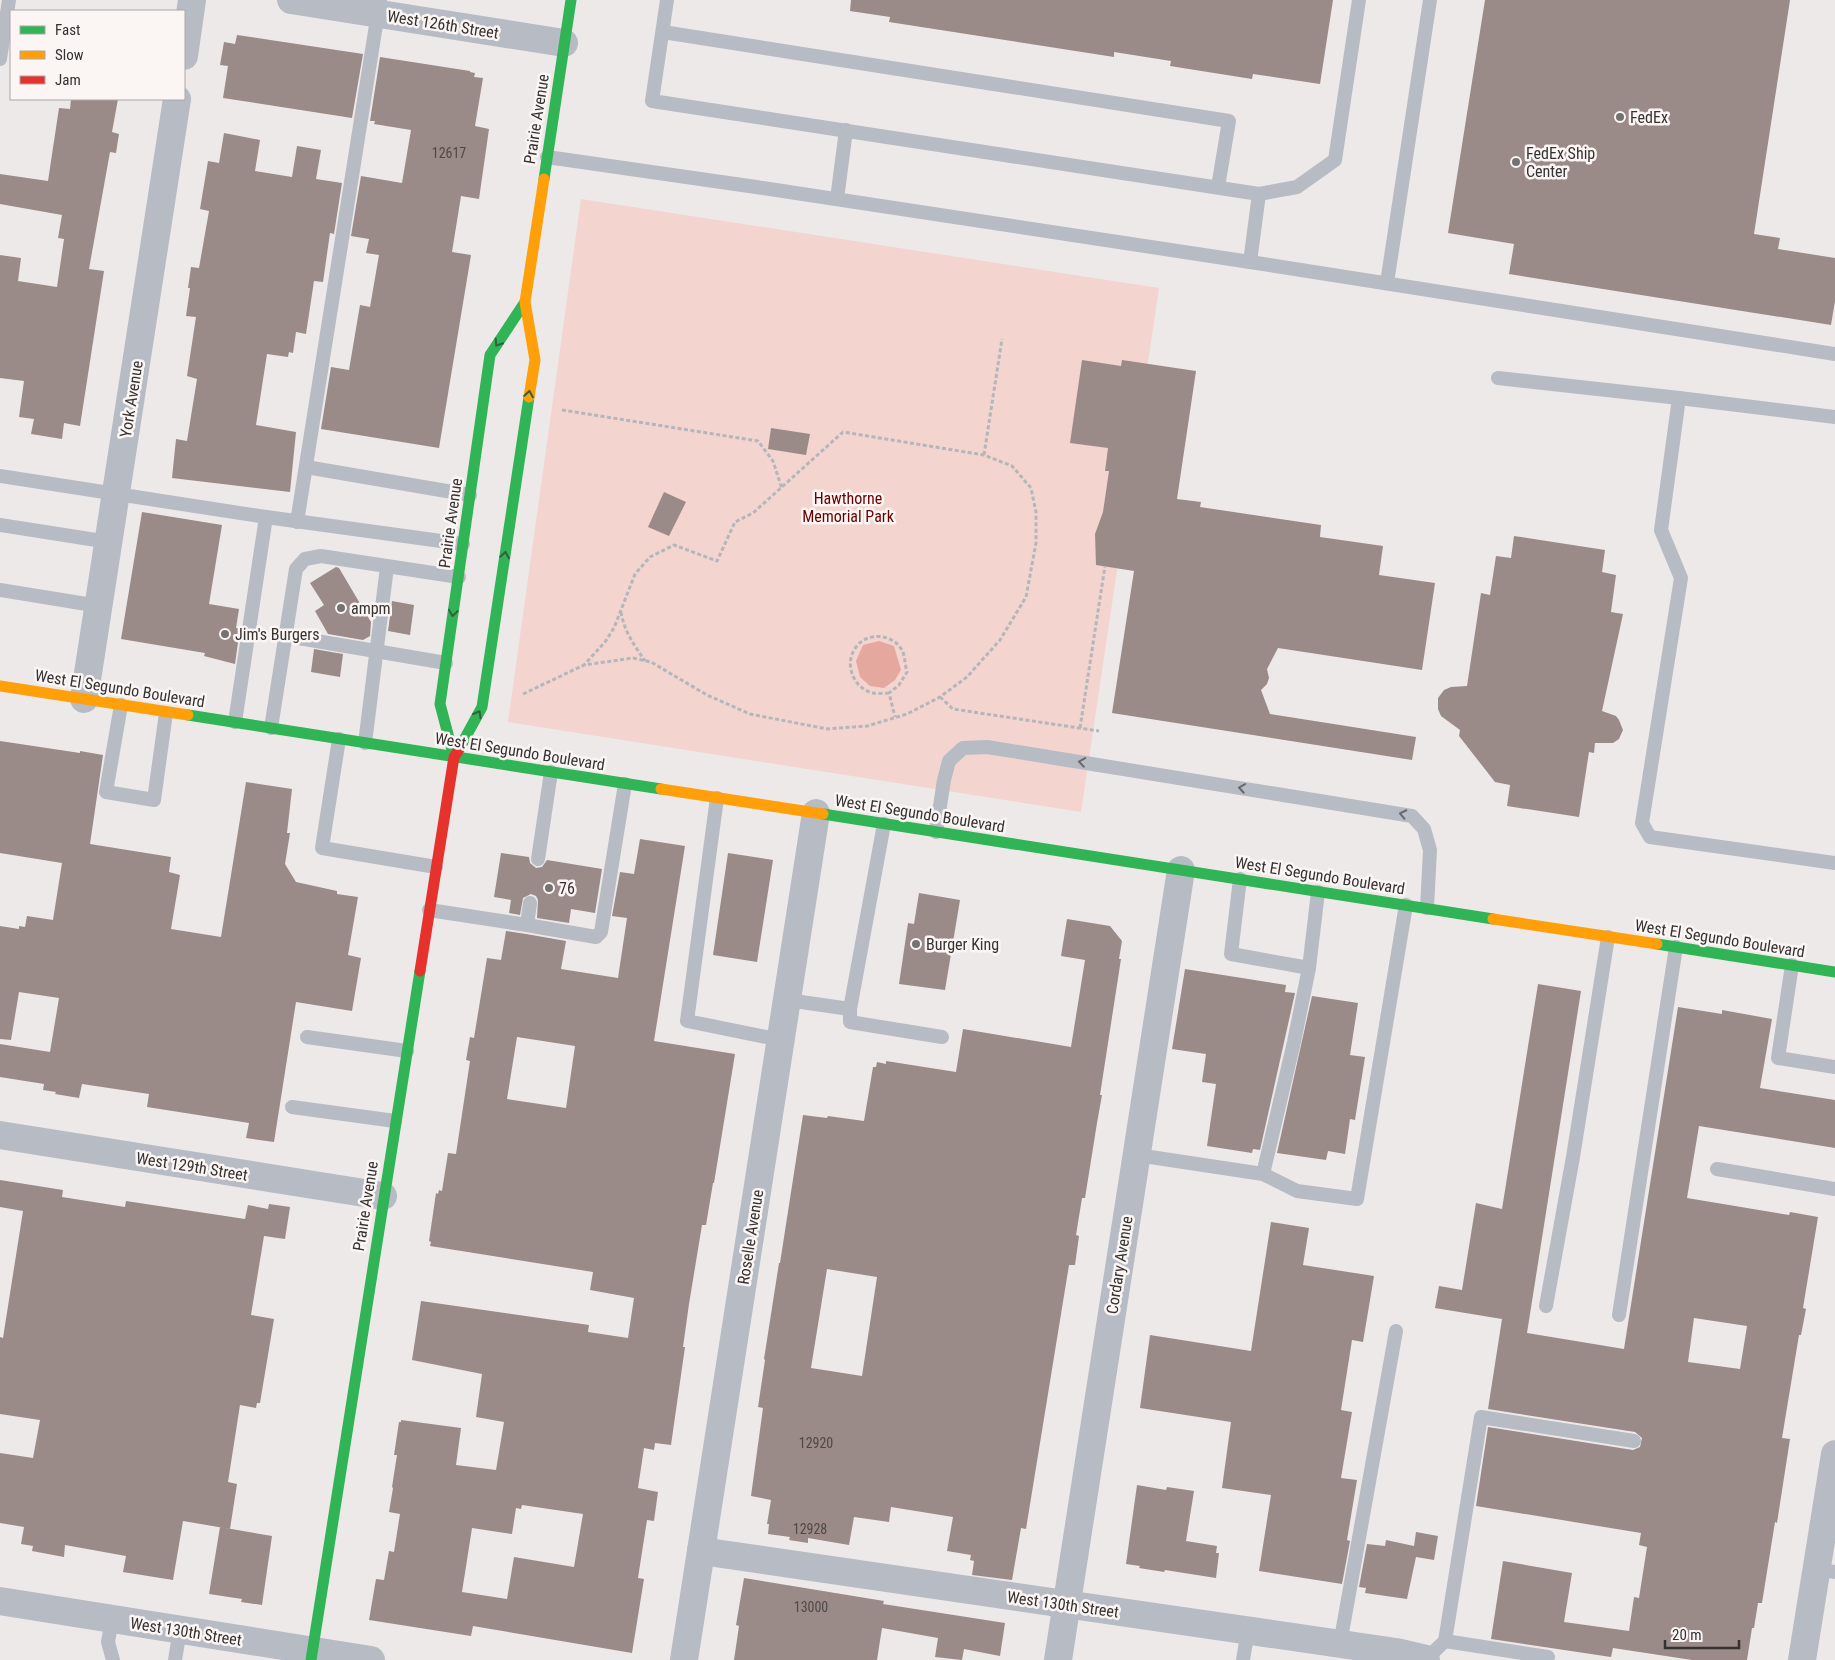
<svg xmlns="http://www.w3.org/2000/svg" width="1835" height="1660" font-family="'Roboto Condensed',sans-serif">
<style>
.green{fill:#f3d4ce}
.water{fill:#e4a89e}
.building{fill:#9a8b89;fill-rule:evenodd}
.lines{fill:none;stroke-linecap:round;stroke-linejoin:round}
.path{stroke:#b4b6bb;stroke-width:3;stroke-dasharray:4 2.5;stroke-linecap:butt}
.lane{stroke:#b7bcc4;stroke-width:14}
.street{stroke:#b7bcc4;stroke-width:28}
.fast{stroke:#30b455;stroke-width:11}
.slow{stroke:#ff9f0a;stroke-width:11}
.jam{stroke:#e5322d;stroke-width:11}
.oneway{stroke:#33603e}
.oneway2{stroke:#69696c}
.poi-dot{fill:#757272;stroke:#fbf5f4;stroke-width:2}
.labels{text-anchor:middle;stroke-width:5;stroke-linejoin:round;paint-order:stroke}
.number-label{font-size:14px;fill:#4e4848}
.street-label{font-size:16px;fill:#353232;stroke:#fbf5f4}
.poi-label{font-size:16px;fill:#353232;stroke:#fbf5f4;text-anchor:start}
.park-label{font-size:16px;fill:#690000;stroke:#fbf5f4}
</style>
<rect width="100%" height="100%" fill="#ede9e8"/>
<polygon class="green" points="581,199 1159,288 1081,812 508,722"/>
<polygon class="water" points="879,641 894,646 901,670 895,680 884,688 870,686 860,677 856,661 863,645"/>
<g class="building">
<polygon points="851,0 1333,0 1320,84 1253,74 1252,79 1170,66 1171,61 1114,52 1114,57 889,22 890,17 850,11"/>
<polygon points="1485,0 1790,0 1754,234 1780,238 1778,249 1835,258 1835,301 1831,325 1509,274 1514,244 1448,233"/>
<polygon points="237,35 363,54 352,118 223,98 228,66 220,65 224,42 235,44"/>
<polygon points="380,57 470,71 470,72 475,73 474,77 483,78 475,126 489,129 479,199 461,196 452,252 471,255 439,448 321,429 331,367 349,370 360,305 370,307 379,255 366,253 369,239 351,236 361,176 402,183 411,130 374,124 375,121 370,121"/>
<polygon points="71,99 118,99 112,132 119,134 116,153 110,152 89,269 104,271 80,426 64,423 62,439 31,434 34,419 19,417 24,381 0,378 0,255 21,258 18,281 57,287 64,239 58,238 62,215 0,204 0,174 48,181 59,108 70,109"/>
<polygon points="224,133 260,140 255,171 292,177 297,146 321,150 316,179 342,183 334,234 330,233 323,282 314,281 306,334 296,332 293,353 289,352 288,357 267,354 256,425 296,432 290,492 172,478 176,439 187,441 197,379 187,376 196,317 186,316 190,288 188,288 191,267 199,268 209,211 200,209 208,161 219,163"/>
<polygon points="1082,360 1121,366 1122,360 1196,371 1177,499 1201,502 1200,507 1321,525 1320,537 1383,546 1379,575 1435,583 1422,670 1278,648 1267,669 1269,678 1267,684 1261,690 1270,714 1416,737 1412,760 1112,713 1134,571 1096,565 1095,534 1103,512 1109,471 1105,471 1108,448 1070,443"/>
<polygon points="771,428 810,434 806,455 768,449"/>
<polygon points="664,492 686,502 669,536 648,527"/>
<polygon points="142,512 222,525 209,604 239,609 236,628 240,628 235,664 204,656 205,653 121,639"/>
<polygon points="1514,536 1605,550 1602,572 1616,575 1611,612 1623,614 1602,711 1616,716 1619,720 1623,730 1619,739 1613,743 1595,743 1594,753 1589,752 1579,817 1507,806 1510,785 1495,782 1459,736 1460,730 1441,716 1438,709 1438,698 1444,690 1451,687 1467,686 1481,593 1490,595 1496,556 1511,558"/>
<polygon points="336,567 339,568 371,622 370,636 363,640 328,634 315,611 324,605 310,583"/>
<polygon points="392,601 414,605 410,635 388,631"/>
<polygon points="314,649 343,654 340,677 311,672"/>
<polygon points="0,741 80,753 80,751 103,755 90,844 171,857 169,872 180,875 171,929 221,937 246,782 292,789 287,833 290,833 285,864 296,882 337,891 337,894 358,897 348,955 361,958 352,1011 296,1002 274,1142 246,1138 249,1123 147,1107 149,1094 82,1084 79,1098 55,1094 56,1092 43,1090 44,1084 0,1077 0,1044 50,1052 59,998 19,992 11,1040 0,1039 0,926 19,929 19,926 25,927 27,916 53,920 62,863 0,853"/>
<path d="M640,839L685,846L654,1041L735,1054L714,1183H713L706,1225H702L689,1304L683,1347H685L671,1445L655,1443L654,1450L644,1448L638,1488L658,1492L654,1521L647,1520L638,1578L644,1579L632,1653L473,1626L471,1636L369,1620L376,1579L384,1580L389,1551L394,1552L400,1514L389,1512L393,1488L392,1487L397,1455H394L399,1422H401V1420L461,1428L456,1465L496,1470L504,1422L476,1417L482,1374L412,1360L421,1301L589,1325L588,1332L628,1338L634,1298L590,1290L593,1272L430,1246L431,1242L429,1241L436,1193L438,1194L439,1190L442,1191L448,1153L456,1154L470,1061L466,1060L470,1037L474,1038L487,958L501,960L506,931L526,934L566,941L561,969L618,978L627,918L612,916L620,872L634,874ZM517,1037L575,1046L566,1108L507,1099ZM522,1505L583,1514L574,1567L514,1557L507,1599L462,1592L472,1528L512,1534L516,1508L521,1509Z"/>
<polygon points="501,853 529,857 530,863 536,868 542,867 547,860 602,869 595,913 571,909 569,923 537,918 538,900 536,896 531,894 523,898 520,915 509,913 511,900 494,897"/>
<polygon points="728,853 773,860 757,962 713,955"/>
<polygon points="919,893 960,900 945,990 899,984 908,923 914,924"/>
<path d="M1067,919L1110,926L1122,941L1119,959H1121L1100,1095H1102L1097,1123L1085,1198H1082L1076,1235L1079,1236L1075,1265H1069L1026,1529L1021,1528L1012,1580L972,1575L974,1561L970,1560L971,1555L947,1551L953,1517L891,1507L889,1522L854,1517L849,1545L808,1538V1543L789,1540L790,1537L768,1534L769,1524H767L771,1500L751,1496L763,1408L758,1407L765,1360L764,1359L779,1263H780L803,1115L827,1118L828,1116L864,1121L873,1067H876L877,1062L886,1064V1061L956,1072L963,1029L1071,1047L1085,960L1061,956ZM827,1269L877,1277L862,1376L811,1368Z"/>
<polygon points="1185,969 1286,985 1285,992 1295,993 1260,1150 1253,1149 1252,1153 1207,1146 1216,1084 1202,1082 1206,1054 1172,1049"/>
<path d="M1538,984L1581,991L1527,1333L1624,1349L1678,1007L1722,1014V1010L1772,1019L1760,1088L1835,1100V1148L1699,1126L1687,1198L1789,1215L1790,1212L1818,1217L1803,1308L1806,1309L1801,1335H1799L1782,1438L1790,1439L1777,1523L1775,1522L1762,1603H1758L1754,1628H1752L1747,1660H1692L1613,1648L1611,1657L1491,1639L1503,1561L1572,1573L1564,1622L1629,1631L1634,1597L1639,1598L1647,1547L1639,1545L1641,1533L1476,1506L1488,1427L1633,1450L1640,1447L1642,1438L1635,1432L1488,1409L1502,1319L1435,1308L1439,1286L1462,1290L1476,1203L1502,1209ZM1694,1318L1747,1326L1740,1369L1688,1362Z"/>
<polygon points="1312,996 1358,1003 1350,1055 1365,1057 1355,1120 1350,1119 1345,1154 1328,1151 1326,1160 1277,1153"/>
<polygon points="0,1180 63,1190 62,1197 125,1207 126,1201 245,1219 248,1205 268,1209 269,1204 290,1207 285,1239 264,1236 251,1315 274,1319 260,1403 257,1403 256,1408 240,1405 228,1482 237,1484 230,1529 183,1521 173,1580 123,1572 126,1556 65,1545 64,1557 32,1551 33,1546 21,1544 24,1527 0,1523 0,1453 33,1458 40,1420 0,1414 0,1337 3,1338 23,1211 0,1207"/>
<polygon points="1271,1222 1309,1228 1303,1265 1374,1276 1363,1342 1352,1340 1341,1410 1352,1412 1341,1478 1357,1480 1347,1540 1350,1541 1342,1584 1259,1571 1271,1495 1222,1488 1231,1422 1140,1408 1150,1335 1251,1351"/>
<polygon points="1137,1485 1166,1490 1167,1487 1194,1491 1186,1541 1217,1546 1216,1553 1219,1553 1216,1578 1165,1570 1164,1572 1139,1568 1140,1566 1126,1564"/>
<polygon points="220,1527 272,1536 262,1605 241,1602 242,1599 209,1594"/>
<polygon points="1416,1532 1438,1536 1434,1560 1416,1557 1407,1599 1365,1593 1366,1588 1359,1587 1367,1544 1385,1546 1386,1540 1414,1546"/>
<polygon points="744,1578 884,1601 883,1604 1005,1623 1000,1656 964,1649 962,1660 935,1657 938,1638 882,1628 877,1660 734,1660 739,1626 736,1625"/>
</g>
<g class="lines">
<g class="path">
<polyline points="562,410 758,441 773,461 782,489"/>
<polyline points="984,455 1002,339"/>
<path d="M621,612C624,631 634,645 645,661"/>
<path d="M889,693C884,693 878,694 873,693C854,689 843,664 856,647C867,632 892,633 902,650C905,655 905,666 907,672L899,685L889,693L895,717"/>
<polyline points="523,694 584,665 633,658 651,662 707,695 750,714 827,729 867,726 907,714 940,697 967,677 1000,640 1026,597 1036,543 1036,512 1031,488 1012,466 984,455 843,432 753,513 735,522 717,561 674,545 650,557 635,574 614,628 605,642 584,665"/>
<polyline points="940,697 953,709 1099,731"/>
<polyline points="1080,728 1105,566"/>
</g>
<g class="lane">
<polyline points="667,0 652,101 1259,194 1297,187 1335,160 1359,0"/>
<polyline points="663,32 1229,121 1218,187"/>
<polyline points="0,59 9,0"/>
<polyline points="547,157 756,187 1250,262 1835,354"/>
<polyline points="837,199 846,130"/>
<polyline points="1250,262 1259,194"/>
<polyline points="1387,283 1430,0"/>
<polyline points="1498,378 1679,398 1835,417"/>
<polyline points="1679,398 1661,530 1681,578 1642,823 1650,837 1835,863"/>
<polyline points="306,467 470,495"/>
<polyline points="0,476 266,517 463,544"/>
<polyline points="297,522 380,0"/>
<polyline points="0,525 109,542"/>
<polyline points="0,590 99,606"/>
<polyline points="287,636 446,663"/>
<polyline points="121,705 106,792 154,800 166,713"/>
<polyline points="235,722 266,517"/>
<polyline points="271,728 296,569 305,559 321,556 459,577"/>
<polyline points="339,739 322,848 436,867"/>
<polyline points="365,743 387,567"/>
<polyline points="717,798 687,1021 781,1040"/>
<polyline points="884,824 850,1009 850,1022 942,1037"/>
<polyline points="936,832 944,780 949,761 963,748 987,747 1412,816 1424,829 1430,850 1427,908"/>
<polyline points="538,859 551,772"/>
<polyline points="1240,879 1231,954 1309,968 1318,892"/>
<polyline points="429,910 527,925 530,903"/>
<polyline points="527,925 596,937 601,932 625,784"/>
<polyline points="1792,965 1778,1058 1835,1067"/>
<polyline points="787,1000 850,1009"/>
<polyline points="307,1037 407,1051"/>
<polyline points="292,1107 395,1121"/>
<polyline points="1137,1155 1263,1174 1294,1042 1309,968"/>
<polyline points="1717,1169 1835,1189"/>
<polyline points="1263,1174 1297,1191 1357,1199 1406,905"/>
<polyline points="1546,1306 1573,1157 1608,937"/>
<polyline points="1619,1315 1676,947"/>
<polyline points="1817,1569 1835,1572"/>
<polyline points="112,1619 108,1642 113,1660"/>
<polyline points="1445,1641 1548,1657"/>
<polyline points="1340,1644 1396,1331"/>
<polyline points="1426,1659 1445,1641 1481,1417 1634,1441"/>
<polyline points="175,1660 180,1630"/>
<polyline points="1243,1660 1248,1630"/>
</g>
<g class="street">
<polyline points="291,0 564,43"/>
<polyline points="184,56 192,0"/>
<polyline points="84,699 177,99"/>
<polyline points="0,1135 383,1196"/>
<polyline points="701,1551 1396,1652 1426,1659 1426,1660"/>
<polyline points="0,1601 371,1660"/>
<polyline points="684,1660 816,813"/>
<polyline points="1058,1660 1181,870"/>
<polyline points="1802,1660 1835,1454"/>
</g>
<g class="fast">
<polyline points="544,179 571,0"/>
<polyline points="188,715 661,789"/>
<polyline points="458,751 482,707 529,397"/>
<polyline points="454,757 440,704 490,355 525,302"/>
<polyline points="823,814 1493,919"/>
<polyline points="1657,944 1835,972"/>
<polyline points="311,1660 420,971"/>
</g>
<g class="slow">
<polyline points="529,397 535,360 525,302 544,179"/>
<polyline points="0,686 188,715"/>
<polyline points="661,789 823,814"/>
<polyline points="1493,919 1657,944"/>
</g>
<polyline class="jam" points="420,971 454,757 458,751"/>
</g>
<defs><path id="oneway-chevron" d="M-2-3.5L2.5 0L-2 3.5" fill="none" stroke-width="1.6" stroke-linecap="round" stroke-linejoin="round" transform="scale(1.25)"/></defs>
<g class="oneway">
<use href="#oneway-chevron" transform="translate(498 343) rotate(123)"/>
<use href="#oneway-chevron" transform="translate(529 394) rotate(-81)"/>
<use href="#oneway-chevron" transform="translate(505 555) rotate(-81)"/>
<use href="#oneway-chevron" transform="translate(453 613) rotate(98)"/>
<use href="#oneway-chevron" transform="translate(478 714) rotate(-61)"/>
</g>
<g class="oneway2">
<use href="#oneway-chevron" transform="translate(1082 762) rotate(-171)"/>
<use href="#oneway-chevron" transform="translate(1242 788) rotate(-171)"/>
<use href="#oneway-chevron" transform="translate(1403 814) rotate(-168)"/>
</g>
<g class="poi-dot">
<circle cx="1620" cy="117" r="5"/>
<circle cx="1516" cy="162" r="5"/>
<circle cx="341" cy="608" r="5"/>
<circle cx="225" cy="634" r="5"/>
<circle cx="549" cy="888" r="5"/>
<circle cx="916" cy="944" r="5"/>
</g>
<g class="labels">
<g class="number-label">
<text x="449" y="158">12617</text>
<text x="816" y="1448">12920</text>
<text x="810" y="1534">12928</text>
<text x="811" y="1612">13000</text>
</g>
<g class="street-label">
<text transform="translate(443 24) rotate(9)" y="6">West 126th Street</text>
<text transform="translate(536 119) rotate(-81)" y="6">Prairie Avenue</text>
<text transform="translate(131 399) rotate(-81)" y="6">York Avenue</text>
<text transform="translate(450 523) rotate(-82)" y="6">Prairie Avenue</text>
<text transform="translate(120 688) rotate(9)" y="6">West El Segundo Boulevard</text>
<text transform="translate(520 751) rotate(9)" y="6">West El Segundo Boulevard</text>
<text transform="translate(920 813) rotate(9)" y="6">West El Segundo Boulevard</text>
<text transform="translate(1320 875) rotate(9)" y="6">West El Segundo Boulevard</text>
<text transform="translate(1720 938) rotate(9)" y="6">West El Segundo Boulevard</text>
<text transform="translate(192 1166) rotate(9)" y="6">West 129th Street</text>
<text transform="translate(365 1206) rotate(-81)" y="6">Prairie Avenue</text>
<text transform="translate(750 1237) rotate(-81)" y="6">Roselle Avenue</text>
<text transform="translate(1119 1265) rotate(-81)" y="6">Cordary Avenue</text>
<text transform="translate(1063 1604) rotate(8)" y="6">West 130th Street</text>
<text transform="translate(186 1631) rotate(9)" y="6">West 130th Street</text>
</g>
<g class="poi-label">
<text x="1630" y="123">FedEx</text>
<text x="1526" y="159">FedEx Ship<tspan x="1526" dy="18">Center</tspan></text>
<text x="351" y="614">ampm</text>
<text x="235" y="640">Jim's Burgers</text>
<text x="559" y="894">76</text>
<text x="926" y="950">Burger King</text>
</g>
<g class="park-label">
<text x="848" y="504">Hawthorne<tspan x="848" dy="18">Memorial Park</tspan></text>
</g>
</g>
<rect x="10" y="10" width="175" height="90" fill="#fbf5f4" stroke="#aca7a6"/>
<rect x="20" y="26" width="25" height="8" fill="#30b455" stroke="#aca7a6"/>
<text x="55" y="35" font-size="15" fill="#353232">Fast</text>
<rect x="20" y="51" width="25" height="8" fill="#ff9f0a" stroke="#aca7a6"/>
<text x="55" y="60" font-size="15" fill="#353232">Slow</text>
<rect x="20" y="76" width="25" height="8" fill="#e5322d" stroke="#aca7a6"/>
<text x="55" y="85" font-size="15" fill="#353232">Jam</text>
<path d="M1665 1640v8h74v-8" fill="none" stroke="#353232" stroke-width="2.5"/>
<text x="1672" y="1640" font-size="15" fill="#353232" stroke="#fbf5f4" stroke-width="4" paint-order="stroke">20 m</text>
</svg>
